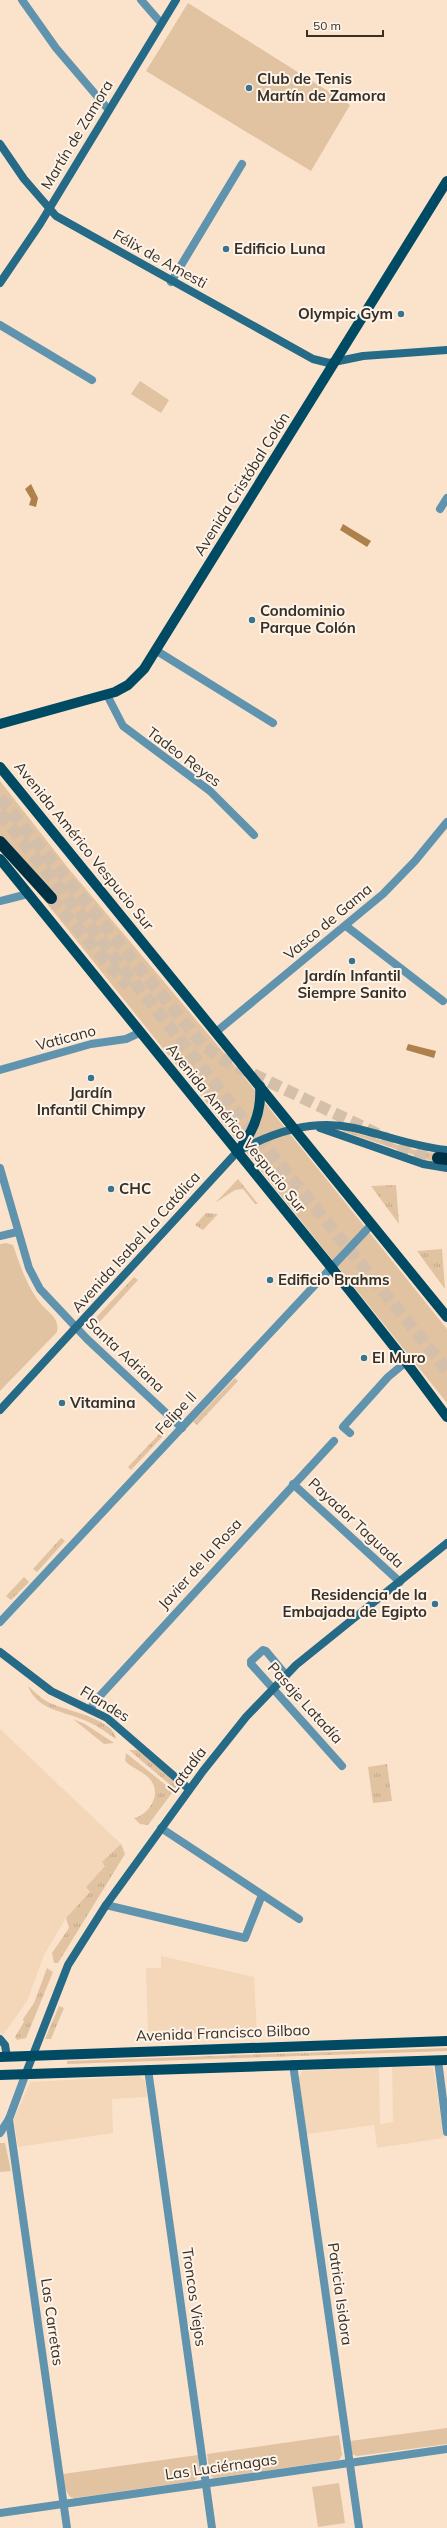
<svg xmlns="http://www.w3.org/2000/svg" width="447" height="2528" font-family="Mulish,sans-serif">
<style>
.built{fill:#f4d7b9}
.grass{fill:url(#grass-tufts)}
.park{fill:#e1c2a1}
.water{fill:#ae804c}
.lines{fill:none;stroke-linecap:round;stroke-linejoin:round}
.highway-tunnel{stroke:#d4bfaa;stroke-width:12;stroke-dasharray:12 6;stroke-linecap:butt}
.street{stroke:#6094ae;stroke-width:8}
.secondary{stroke:#256a87;stroke-width:8}
.primary{stroke:#014a64;stroke-width:10}
.highway{stroke:#003043;stroke-width:12}
.poi-dot{fill:#3a738c;stroke:#fdf3e9;stroke-width:1.5}
.labels{text-anchor:middle;stroke-width:4;stroke-linejoin:round;paint-order:stroke}
.poi-label{font-size:15px;font-weight:bold;fill:#382f25;stroke:#fdf3e9;text-anchor:start}
.street-label{font-size:15px;fill:#382f25;stroke:#fdf3e9}
</style>
<defs>
<pattern id="grass-tufts" width="24" height="20" patternUnits="userSpaceOnUse"><rect width="24" height="20" fill="#e1c2a1"/><path d="M3 7l-1-3M5 7V3M7 7l1-3M15 17l-1-3M17 17v-4M19 17l1-3" fill="none" stroke="#c2a78a"/></pattern>
</defs>
<rect width="100%" height="100%" fill="#fbe3cb"/>
<g class="built">
<polygon points="0,1729 121,1844 103,1862 105,1866 86,1887 90,1892 66,1918 44,1955 27,2001 3,2035 0,2032"/>
<polygon points="161,1956 254,1977 257,2032 148,2034 146,1968 161,1968"/>
<polygon points="379,2067 380,2124 393,2122 392,2067 433,2067 444,2138 377,2148 374,2125 307,2134 299,2078 302,2071"/>
<polygon points="139,2076 145,2081 147,2097 112,2099 113,2133 18,2147 14,2119 30,2082"/>
</g>
<g class="grass">
<polygon points="342,1129 419,1151 435,1153 435,1162 342,1131"/>
<polygon points="238,1179 258,1204 255,1204 243,1189 235,1190 215,1203"/>
<polygon points="396,1185 399,1224 371,1186"/>
<polygon points="206,1213 218,1214 203,1230 195,1225"/>
<polygon points="442,1249 445,1289 417,1251"/>
<polygon points="134,1277 138,1280 96,1326 92,1322"/>
<polygon points="235,1378 238,1381 197,1425 193,1422"/>
<polygon points="161,1432 164,1435 131,1470 128,1467"/>
<polygon points="61,1538 65,1541 37,1572 33,1569"/>
<polygon points="24,1577 29,1582 11,1600 6,1596"/>
<path d="M28,1686C35,1692 41,1699 50,1703C64,1710 115,1719 116,1739C106,1732 95,1724 84,1720C63,1711 37,1710 28,1686Z"/>
<polygon points="73,1719 85,1724 114,1743 104,1744"/>
<polygon points="129,1750 137,1750 178,1784 175,1789"/>
<path d="M126,1753L172,1790V1793L148,1825L140,1824L134,1818C150,1814 163,1793 149,1778C142,1771 132,1768 125,1761Z"/>
<polygon points="387,1764 392,1801 373,1803 368,1767"/>
<polygon points="121,1844 125,1854 58,1963 54,1963 52,1953 69,1928 66,1918 90,1892 86,1887 105,1866 102,1862"/>
<polygon points="47,1968 53,1972 26,2038 17,2040 15,2037 24,2022 23,2019 34,2003"/>
<polygon points="59,2006 64,2008 51,2039 45,2039"/>
<polygon points="447,2048 447,2051 67,2064 67,2061"/>
</g>
<g class="park">
<polygon points="188,3 350,105 311,171 146,71"/>
<polygon points="140,381 169,400 161,413 131,394"/>
<polygon points="0,781 69,869 245,1078 447,1329 447,1403 0,845"/>
<path d="M6,1243L13,1245C20,1265 27,1287 41,1304C49,1313 60,1319 57,1332L0,1391V1244Z"/>
<polygon points="0,2143 5,2143 11,2171 0,2172"/>
<polygon points="447,2428 447,2444 357,2456 352,2454 350,2441"/>
<polygon points="339,2435 342,2455 339,2460 214,2478 210,2475 207,2454"/>
<polygon points="198,2455 199,2476 194,2481 75,2498 70,2497 65,2489 63,2474"/>
<polygon points="339,2483 345,2523 318,2527 312,2487"/>
</g>
<g class="water">
<polygon points="31,484 38,498 36,507 29,505 31,499 25,489"/>
<polygon points="343,524 371,541 367,547 340,530"/>
<polygon points="408,1044 436,1051 434,1058 406,1050"/>
</g>
<g class="lines">
<g class="highway-tunnel">
<polyline points="0,798 202,1044 224,1060 421,1155 438,1158"/>
<polyline points="0,813 232,1105 447,1370"/>
<polyline points="51,898 128,986"/>
</g>
<g class="street">
<polyline points="22,0 56,48 108,109"/>
<polyline points="141,0 161,23"/>
<polyline points="171,282 242,164"/>
<polyline points="0,325 92,380"/>
<polyline points="440,509 447,498"/>
<polyline points="157,651 273,723"/>
<polyline points="107,695 123,726 210,791 254,835"/>
<polyline points="0,901 28,894"/>
<polyline points="346,926 443,1001"/>
<polyline points="216,1032 383,894 415,861 447,822"/>
<polyline points="0,1070 91,1044 126,1039 139,1033"/>
<polyline points="0,1168 29,1268 40,1289 87,1339 182,1428"/>
<polyline points="0,1236 17,1232"/>
<polyline points="350,1433 343,1427 388,1377 406,1362"/>
<polyline points="293,1484 400,1582"/>
<polyline points="0,1622 372,1224"/>
<polyline points="286,1675 266,1651 263,1650 251,1661 251,1664 342,1766"/>
<polyline points="90,1709 98,1698 334,1441"/>
<polyline points="161,1828 299,1919"/>
<polyline points="106,1905 245,1938 262,1895"/>
<polyline points="438,2060 447,2132"/>
<polyline points="293,2064 359,2528"/>
<polyline points="148,2069 212,2528"/>
<polyline points="9,2119 67,2528"/>
<polyline points="0,2133 9,2119 26,2073"/>
<polyline points="0,2513 447,2449"/>
</g>
<g class="secondary">
<polyline points="0,144 24,179 56,216 313,359 329,363 363,356 447,350"/>
<polyline points="0,283 40,224 176,0"/>
<polyline points="320,1128 423,1164 447,1168"/>
<path d="M0,1410L237,1152C273,1132 312,1119 354,1128C385,1135 415,1147 447,1150"/>
<polyline points="0,1652 51,1691 107,1718 189,1789"/>
<polyline points="0,2039 5,2045 7,2057"/>
<polyline points="26,2073 68,1965 106,1905 203,1771 246,1717 296,1665 447,1543"/>
</g>
<g class="primary">
<polyline points="0,724 115,692 128,685 144,669 447,181"/>
<polyline points="0,767 447,1317"/>
<polyline points="0,859 331,1267 406,1362 447,1417"/>
<path d="M237,1152C253,1133 262,1111 260,1086"/>
<polyline points="0,2057 447,2041"/>
<polyline points="0,2075 447,2060"/>
</g>
<g class="highway">
<polyline points="0,842 51,898"/>
<polyline points="438,1158 447,1159"/>
</g>
</g>
<g class="poi-dot">
<circle cx="249" cy="88" r="4"/>
<circle cx="226" cy="249" r="4"/>
<circle cx="401" cy="314" r="4"/>
<circle cx="252" cy="620" r="4"/>
<circle cx="352" cy="961" r="4"/>
<circle cx="91" cy="1078" r="4"/>
<circle cx="111" cy="1189" r="4"/>
<circle cx="270" cy="1280" r="4"/>
<circle cx="364" cy="1358" r="4"/>
<circle cx="62" cy="1403" r="4"/>
<circle cx="435" cy="1604" r="4"/>
</g>
<g class="labels">
<g class="poi-label">
<text x="257" y="84">Club de Tenis<tspan x="257" dy="17">Martín de Zamora</tspan></text>
<text x="234" y="254">Edificio Luna</text>
<text x="393" y="319" text-anchor="end">Olympic Gym</text>
<text x="260" y="616">Condominio<tspan x="260" dy="17">Parque Colón</tspan></text>
<text x="352" y="981" text-anchor="middle">Jardín Infantil<tspan x="352" dy="17">Siempre Sanito</tspan></text>
<text x="91" y="1098" text-anchor="middle">Jardín<tspan x="91" dy="17">Infantil Chimpy</tspan></text>
<text x="119" y="1194">CHC</text>
<text x="278" y="1285">Edificio Brahms</text>
<text x="372" y="1363">El Muro</text>
<text x="70" y="1408">Vitamina</text>
<text x="427" y="1600" text-anchor="end">Residencia de la<tspan x="427" dy="17">Embajada de Egipto</tspan></text>
</g>
<g class="street-label">
<text transform="translate(77 135) rotate(-59)" y="5">Martín de Zamora</text>
<text transform="translate(160 259) rotate(29)" y="5">Félix de Amesti</text>
<text transform="translate(242 484) rotate(-58)" y="5">Avenida Cristóbal Colón</text>
<text transform="translate(184 757) rotate(37)" y="5">Tadeo Reyes</text>
<text transform="translate(84 846) rotate(51)" y="5">Avenida Américo Vespucio Sur</text>
<text transform="translate(328 922) rotate(-40)" y="5">Vasco de Gama</text>
<text transform="translate(66 1038) rotate(-15)" y="5">Vaticano</text>
<text transform="translate(236 1128) rotate(51)" y="5">Avenida Américo Vespucio Sur</text>
<text transform="translate(136 1242) rotate(-48)" y="5">Avenida Isabel La Católica</text>
<text transform="translate(125 1355) rotate(43)" y="5">Santa Adriana</text>
<text transform="translate(176 1413) rotate(-47)" y="5">Felipe II</text>
<text transform="translate(356 1523) rotate(43)" y="5">Payador Taguada</text>
<text transform="translate(200 1564) rotate(-48)" y="5">Javier de la Rosa</text>
<text transform="translate(305 1703) rotate(48)" y="5">Pasaje Latadía</text>
<text transform="translate(105 1704) rotate(31)" y="5">Flandes</text>
<text transform="translate(187 1770) rotate(-53)" y="5">Latadía</text>
<text transform="translate(223 2033) rotate(-2)" y="5">Avenida Francisco Bilbao</text>
<text transform="translate(340 2294) rotate(82)" y="5">Patricia Isidora</text>
<text transform="translate(194 2297) rotate(82)" y="5">Troncos Viejos</text>
<text transform="translate(52 2322) rotate(82)" y="5">Las Carretas</text>
<text transform="translate(221 2467) rotate(-8)" y="5">Las Luciérnagas</text>
</g>
</g>
<path d="M307 30v6h76v-6" fill="none" stroke="#382f25" stroke-width="2"/>
<text x="313" y="30" font-size="12" fill="#382f25" stroke="#fdf3e9" stroke-width="3" paint-order="stroke">50 m</text>
</svg>
